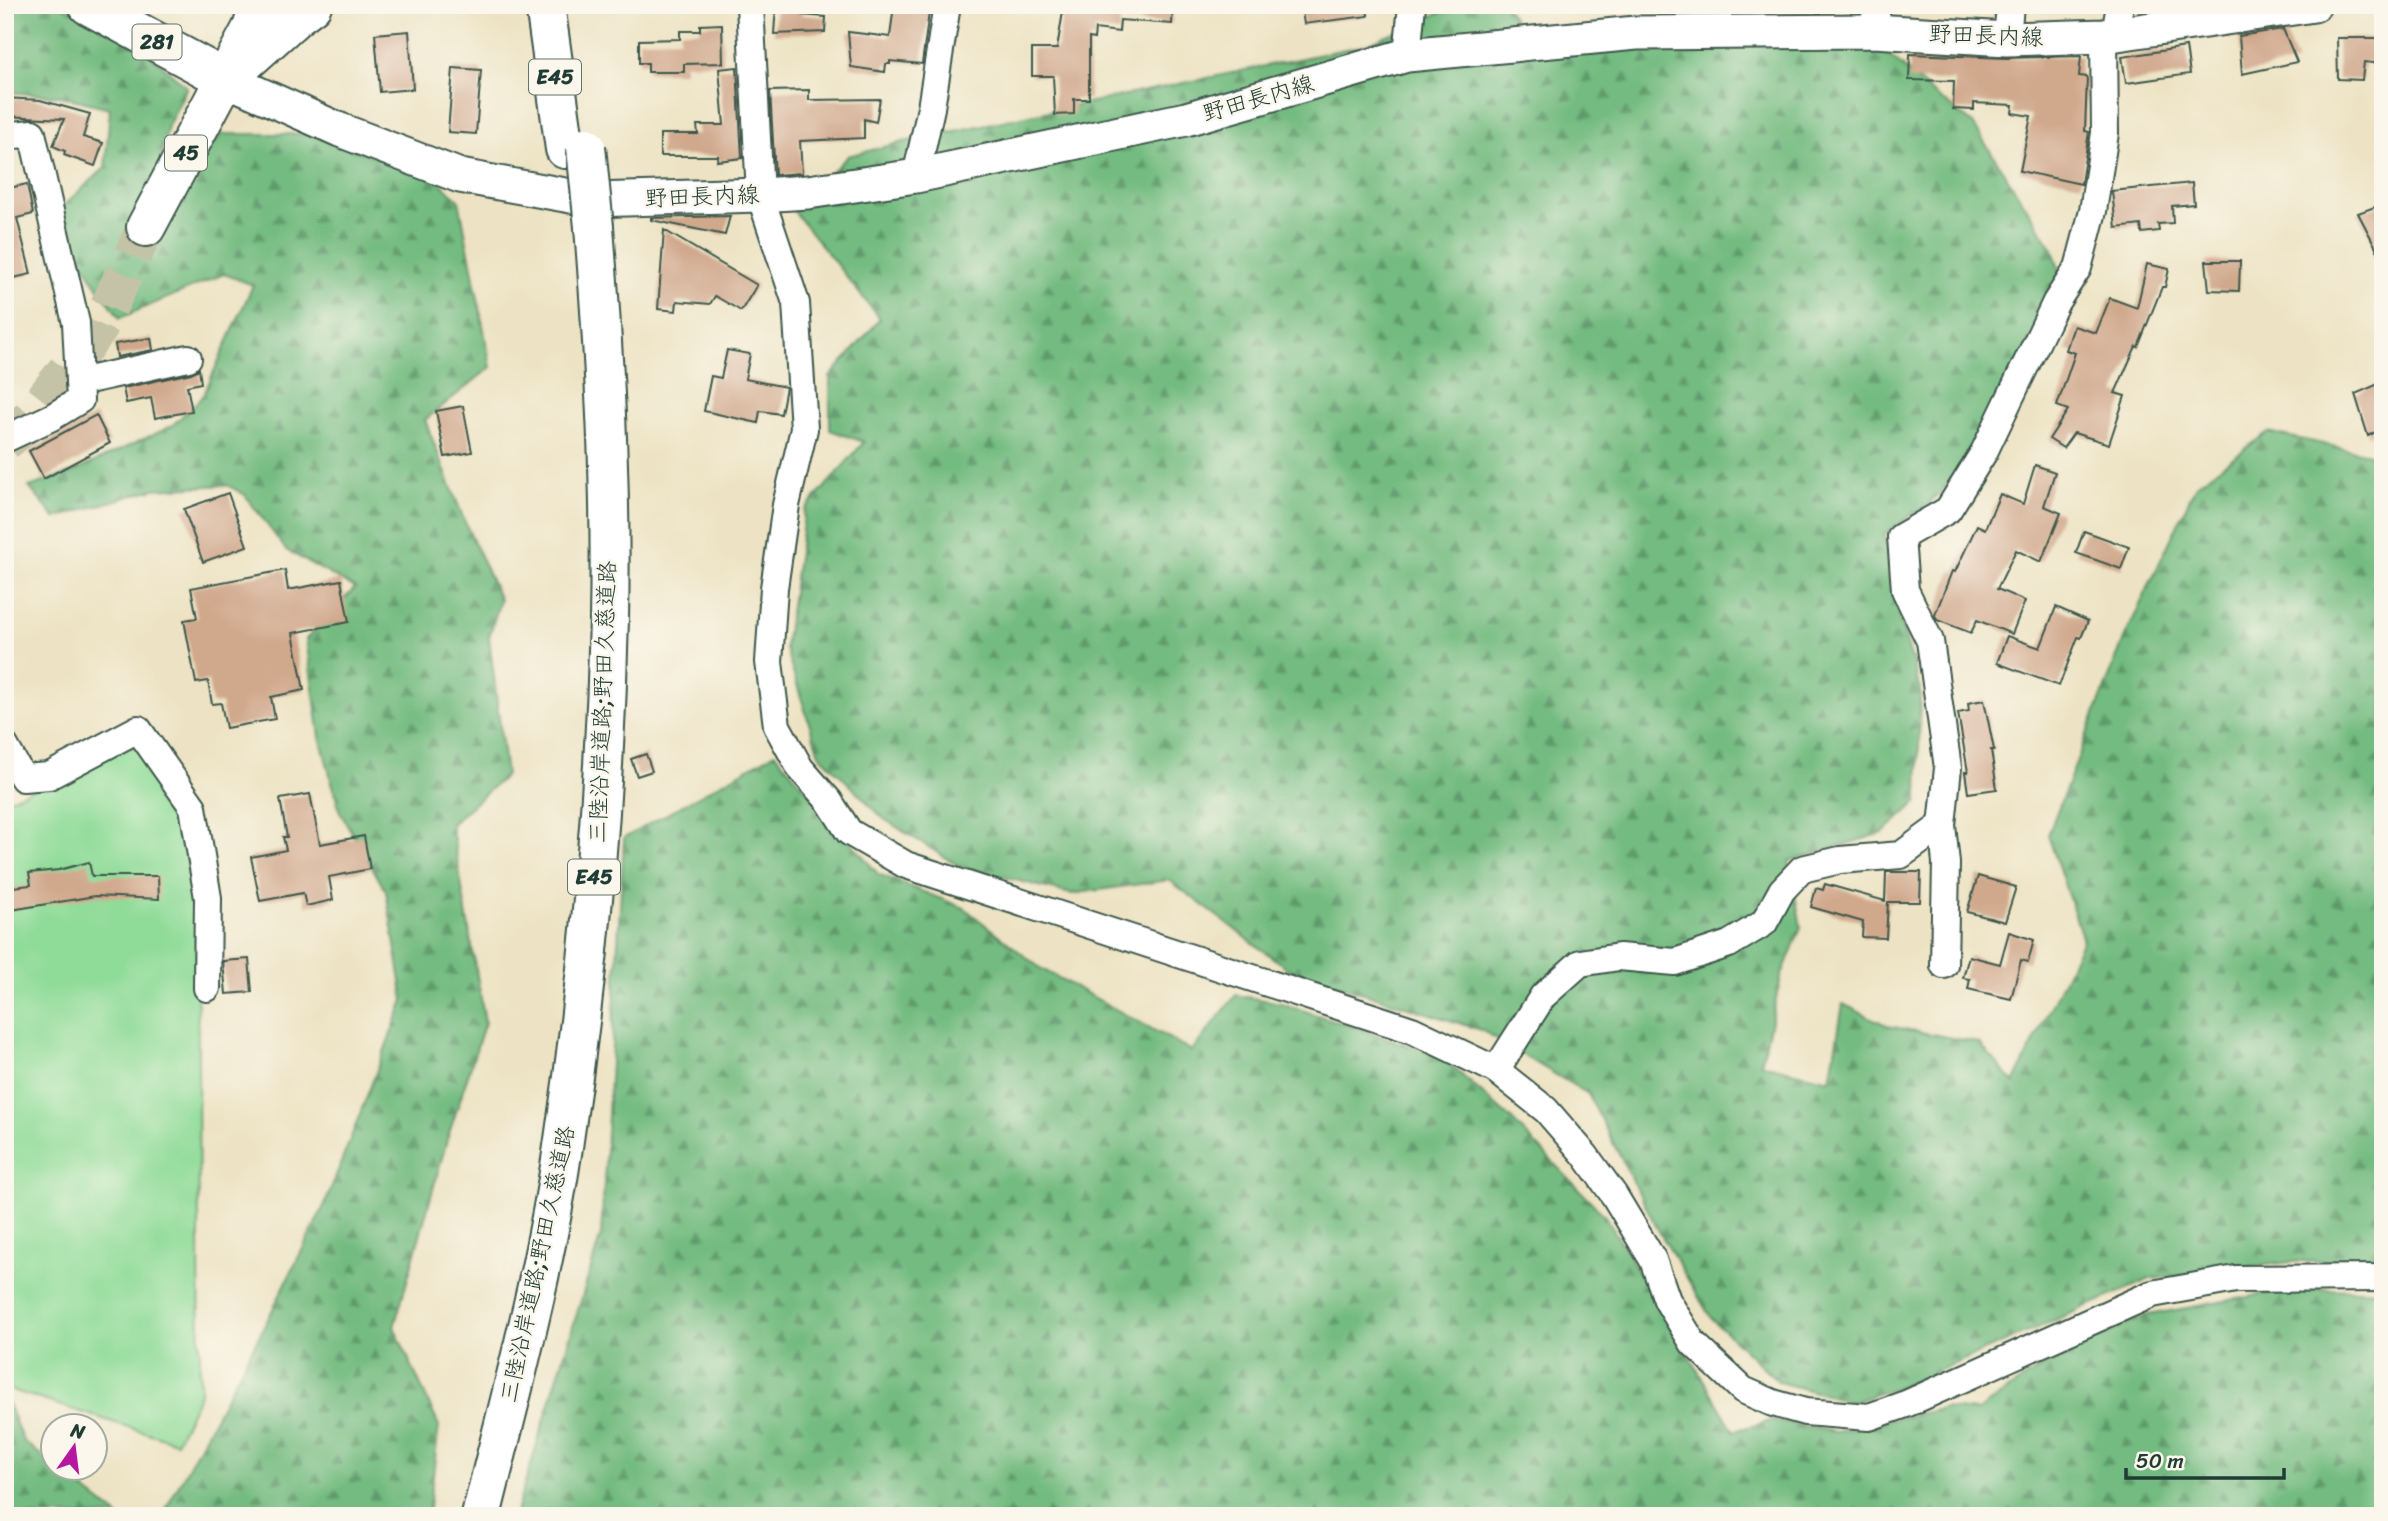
<svg xmlns="http://www.w3.org/2000/svg" width="2388" height="1521" font-family="Sriracha,'Klee One',sans-serif">
<style>
.grass{fill:#8fdb98;stroke:#578c66;stroke-width:2}
.forest{fill:url(#forest-firs);stroke:#497c5a;stroke-width:2}
.building{fill:#d0a88c}
.lines{fill:none;stroke-linecap:round;stroke-linejoin:round}
.highway-tunnel{stroke:#c4c2a7;stroke-width:38;stroke-dasharray:38 19;stroke-linecap:butt}
.minor-casing{stroke:#3e564a;stroke-width:30}
.major-casing{stroke:#3e564a;stroke-width:37}
.highway-casing{stroke:#3e564a;stroke-width:42}
.minor{stroke:#fff;stroke-width:26}
.major{stroke:#fff;stroke-width:33}
.highway{stroke:#fff;stroke-width:38}
.highway-bridge-casing{stroke:#3e564a;stroke-width:42;stroke-linecap:butt}
.highway-bridge{stroke:#fff;stroke-width:38}
.labels{text-anchor:middle;stroke-width:5;stroke-linejoin:round;paint-order:stroke}
.shield{fill:#fbf7ec;stroke:#61756b;stroke-width:2}
.shield-label{font-size:21px;font-weight:bold;fill:#1f3d34}
.street-label{font-size:23px;fill:#1f3d34;stroke:#fbf7ec}
</style>
<defs>
<pattern id="forest-firs" width="22" height="20" patternUnits="userSpaceOnUse" patternTransform="scale(1.75)"><rect width="22" height="20" fill="#73bb80"/><path d="M5 1l3.5 6h-7zM16 11l3.5 6h-7z" fill="#5e996a"/></pattern>
</defs>
<rect width="100%" height="100%" fill="#fbf7ec"/>
<filter id="ink" filterUnits="userSpaceOnUse"><feTurbulence type="fractalNoise" baseFrequency=".0143" numOctaves="2"/><feDisplacementMap in="SourceGraphic" scale="14" xChannelSelector="R" yChannelSelector="G"/><feConvolveMatrix kernelMatrix="1 2 1 2 8 2 1 2 1" color-interpolation-filters="sRGB"/></filter>
<filter id="wash" filterUnits="userSpaceOnUse"><feTurbulence type="fractalNoise" baseFrequency=".00686" numOctaves="4" result="noise"/><feDisplacementMap in="SourceGraphic" scale="28" xChannelSelector="R" yChannelSelector="G"/><feGaussianBlur stdDeviation="1.57" result="paint"/><feColorMatrix in="noise" values="0 0 0 0 0 0 0 0 0 0 0 0 0 0 0 0 0 1.4 0 .05"/><feComposite in="paint" operator="in"/></filter>
<g filter="url(#wash)">
<rect width="100%" height="100%" fill="#ede3c4"/>
<polygon class="grass" points="137,744 179,815 197,912 200,1394 176,1442 5,1388 5,801"/>
<g class="forest">
<polygon points="5,5 58,5 124,32 187,87 168,126 148,214 222,134 309,134 433,176 459,200 491,367 425,420 464,520 500,600 489,637 506,775 451,824 485,1022 447,1140 394,1327 439,1426 428,1516 162,1516 266,1323 325,1204 404,1000 386,891 340,812 320,737 306,639 355,588 286,550 245,495 227,485 154,489 55,518 29,487 73,472 172,426 203,396 253,285 224,274 120,318 92,278 55,213 105,168 110,108 60,96 5,92"/>
<polygon points="1457,5 1505,5 1520,29 1855,25 1929,90 1973,124 2053,249 2066,293 2012,413 1930,503 1884,534 1899,615 1920,689 1918,801 1883,833 1789,861 1801,927 1781,977 1761,1064 1830,1080 1843,1004 1888,1026 1979,1043 2014,1083 2083,940 2048,835 2124,639 2196,485 2268,432 2383,457 2383,1261 2291,1262 2150,1279 1910,1383 1853,1402 1779,1382 1711,1318 1657,1228 1588,1094 1481,1030 1288,969 1169,880 1071,894 959,866 884,819 819,754 785,647 805,510 864,442 830,430 830,377 880,319 793,210 848,156 916,139 1365,45"/>
<polygon points="775,753 878,874 964,908 1040,968 1192,1051 1236,995 1281,1003 1440,1056 1511,1119 1605,1216 1734,1431 1774,1420 1836,1432 1945,1408 1978,1411 2059,1355 2148,1315 2297,1288 2383,1291 2383,1516 515,1516 601,1235 624,838"/>
<polygon points="5,1397 23,1441 52,1464 52,1468 58,1469 118,1516 5,1516"/>
</g>
<g id="blocks">
<g class="building">
<polygon points="776,5 803,5 802,15 826,17 825,32 774,34"/>
<polygon points="894,5 930,5 922,64 890,61 890,64 886,64 885,72 851,67 848,32 890,37"/>
<polygon points="1064,5 1173,5 1172,24 1120,20 1119,32 1095,29 1094,39 1089,38 1089,99 1074,99 1074,114 1055,115 1053,76 1032,76 1032,49 1057,49"/>
<polygon points="1301,5 1367,5 1368,16 1304,24"/>
<polygon points="722,24 723,63 684,64 684,72 648,72 648,63 639,63 639,40 680,39 680,31 700,31 700,25"/>
<polygon points="2283,29 2297,62 2242,74 2239,36"/>
<polygon points="409,31 413,89 380,92 375,34"/>
<polygon points="2337,38 2383,38 2383,64 2364,62 2362,80 2338,79"/>
<polygon points="2186,47 2190,74 2126,83 2122,57"/>
<polygon points="1910,54 2006,58 2081,56 2079,76 2087,77 2085,131 2089,132 2081,184 2020,171 2031,116 2012,113 2013,105 1974,103 1974,110 1953,109 1954,81 1909,80"/>
<polygon points="737,67 742,158 717,161 718,156 660,156 660,134 698,134 697,125 724,125 719,69"/>
<polygon points="453,68 481,70 476,134 448,132"/>
<polygon points="809,90 809,100 880,99 876,122 864,119 864,138 800,141 802,173 775,175 770,91"/>
<polygon points="5,98 40,100 90,114 83,137 103,143 95,166 64,155 65,151 53,146 64,119 5,116"/>
<polygon points="2192,183 2194,204 2172,206 2173,223 2158,224 2159,231 2142,233 2141,225 2116,228 2112,191"/>
<polygon points="27,184 33,214 17,218 31,274 5,280 5,189"/>
<polygon points="2383,204 2383,261 2358,213"/>
<polygon points="730,216 725,235 651,220 651,218"/>
<polygon points="664,230 757,285 741,311 715,296 710,304 677,301 676,311 658,309"/>
<polygon points="2206,261 2240,261 2239,291 2209,290"/>
<polygon points="2147,264 2169,269 2165,287 2162,287 2138,347 2136,346 2115,393 2125,396 2109,444 2074,433 2063,448 2049,439 2068,410 2057,406 2075,353 2066,350 2074,326 2096,333 2110,298 2137,308"/>
<polygon points="151,338 153,350 117,357 115,344"/>
<polygon points="727,350 750,354 745,379 786,387 781,414 760,411 758,423 704,411 711,376 721,378"/>
<polygon points="199,369 201,383 187,386 192,411 155,418 151,398 126,403 123,388 191,373"/>
<polygon points="2383,382 2383,428 2368,436 2355,394"/>
<polygon points="463,406 472,452 445,457 436,411"/>
<polygon points="96,415 110,443 44,479 29,451"/>
<polygon points="2035,465 2055,472 2044,506 2061,513 2041,562 2016,550 1997,589 2025,601 2012,634 1977,620 1971,633 1937,620 1935,615 1952,571 1955,572 1977,525 1985,529 2000,494 2023,504"/>
<polygon points="228,493 247,546 203,562 184,509"/>
<polygon points="2084,531 2129,547 2121,569 2076,553"/>
<polygon points="285,570 288,590 341,580 349,622 293,633 304,690 271,697 275,719 226,728 221,703 212,704 208,681 196,683 184,620 197,618 191,588"/>
<polygon points="2056,607 2088,621 2081,638 2078,637 2059,686 1997,663 2007,636 2040,648"/>
<polygon points="1984,700 1994,750 1991,750 1997,789 1968,793 1965,772 1968,772 1958,713 1969,711 1968,703"/>
<polygon points="646,754 652,771 637,776 631,759"/>
<polygon points="310,794 320,844 364,836 370,869 329,877 333,900 306,906 303,893 260,901 251,857 286,850 283,837 287,837 280,799"/>
<polygon points="89,862 92,876 158,876 159,899 95,896 5,911 5,888 31,885 29,873 59,870"/>
<polygon points="1886,872 1921,872 1920,902 1888,902 1886,938 1862,937 1863,922 1811,907 1816,888 1823,890 1825,884 1885,901"/>
<polygon points="1978,876 2016,887 2005,922 1967,912"/>
<polygon points="2009,932 2034,940 2028,962 2021,960 2011,999 1968,989 1970,979 1963,978 1969,956 2000,964"/>
<polygon points="249,959 252,992 226,994 223,961"/>
</g>
</g>
</g>
<g filter="url(#ink)">
<use href="#blocks" fill-opacity="0" stroke="#3e564a" stroke-width="2"/>
<g class="lines">
<polyline class="highway-tunnel" points="5,442 20,430 99,328 146,227"/>
<defs>
<g id="minor">
<polyline points="750,5 760,195 796,303 804,429 786,505 774,588 769,662 777,726 800,768 829,801 849,832 906,865 1412,1030 1496,1070 1546,1110 1585,1155 1614,1195 1653,1260 1667,1300 1693,1343 1743,1390 1773,1403 1805,1412 1869,1417 1906,1404 2152,1294 2236,1279 2383,1278"/>
<polyline points="1874,31 1877,5"/>
<polyline points="2115,34 2120,5"/>
<polyline points="2007,39 2010,5"/>
<polyline points="1407,55 1412,5"/>
<polyline points="5,136 32,133 76,323 80,400 52,417 5,439"/>
<polyline points="916,176 931,108 947,5"/>
<polyline points="79,382 188,358"/>
<polyline points="5,746 23,778 49,776 138,729 193,807 208,898 207,988"/>
<polyline points="1944,965 1946,863 1942,825 1948,768 1930,641 1905,590 1901,537 1948,510 1984,452 2056,302 2078,268 2093,211 2105,133 2104,36"/>
<polyline points="1496,1070 1543,996 1580,963 1619,957 1675,962 1729,944 1764,923 1782,890 1802,869 1840,860 1901,855 1942,825"/>
</g>
<polyline id="major" points="225,79 340,130 460,176 593,200 760,195 808,192 916,176 1186,119 1407,55 1636,33 1874,31 2007,39 2104,36 2314,5"/>
<g id="highway">
<polyline points="88,5 225,79"/>
<polyline points="545,5 565,149"/>
<polyline points="240,67 297,16 312,5"/>
<polyline points="146,227 252,28 260,5"/>
<path d="M481,1516C512,1391 546,1267 564,1140C590,967 605,793 609,619C612,488 604,358 594,227"/>
</g>
</defs>
<use href="#minor" class="minor-casing"/>
<use href="#major" class="major-casing"/>
<use href="#highway" class="highway-casing"/>
<use href="#minor" class="minor"/>
<use href="#major" class="major"/>
<use href="#highway" class="highway"/>
<defs>
<polyline id="highway-bridge" points="586,147 594,227"/>
</defs>
<use href="#highway-bridge" class="highway-bridge-casing"/>
<use href="#highway-bridge" class="highway-bridge"/>
</g>
</g>
<g class="labels">
<g class="shield">
<rect x="132.5" y="24.5" width="49" height="35" rx="5"/>
<rect x="529" y="59.5" width="52" height="35" rx="5"/>
<rect x="165" y="135.5" width="42" height="35" rx="5"/>
<rect x="568" y="859.5" width="52" height="35" rx="5"/>
</g>
<g class="shield-label">
<text x="157" y="49">281</text>
<text x="555" y="84">E45</text>
<text x="186" y="160">45</text>
<text x="594" y="884">E45</text>
</g>
<g class="street-label">
<text transform="translate(1986 35) rotate(2)" y="8">野田長内線</text>
<text transform="translate(1258 98) rotate(-16)" y="8">野田長内線</text>
<text transform="translate(702 196) rotate(-2)" y="8">野田長内線</text>
<text transform="translate(602 702) rotate(-88)" y="8">三陸沿岸道路;野田久慈道路</text>
<text transform="translate(537 1264) rotate(-78)" y="8">三陸沿岸道路;野田久慈道路</text>
</g>
</g>
<rect width="2388" height="1521" fill="none" stroke="#fbf7ec" stroke-width="28"/>
<g transform="translate(74 1447) rotate(14)"><circle r="33" fill="#fbf7ec" stroke="#a3ada2" stroke-width="2"/>
<path d="M0-5L12 26L0 18L-12 26Z" fill="#b5179e"/>
<text y="-10" font-size="19" font-weight="bold" text-anchor="middle" fill="#1f3d34">N</text>
</g>
<path d="M2126 1468v10h158v-10" fill="none" stroke="#1f3d34" stroke-width="3.5"/>
<text x="2136" y="1468" font-size="21" fill="#1f3d34" stroke="#fbf7ec" stroke-width="5" paint-order="stroke">50 m</text>
</svg>
